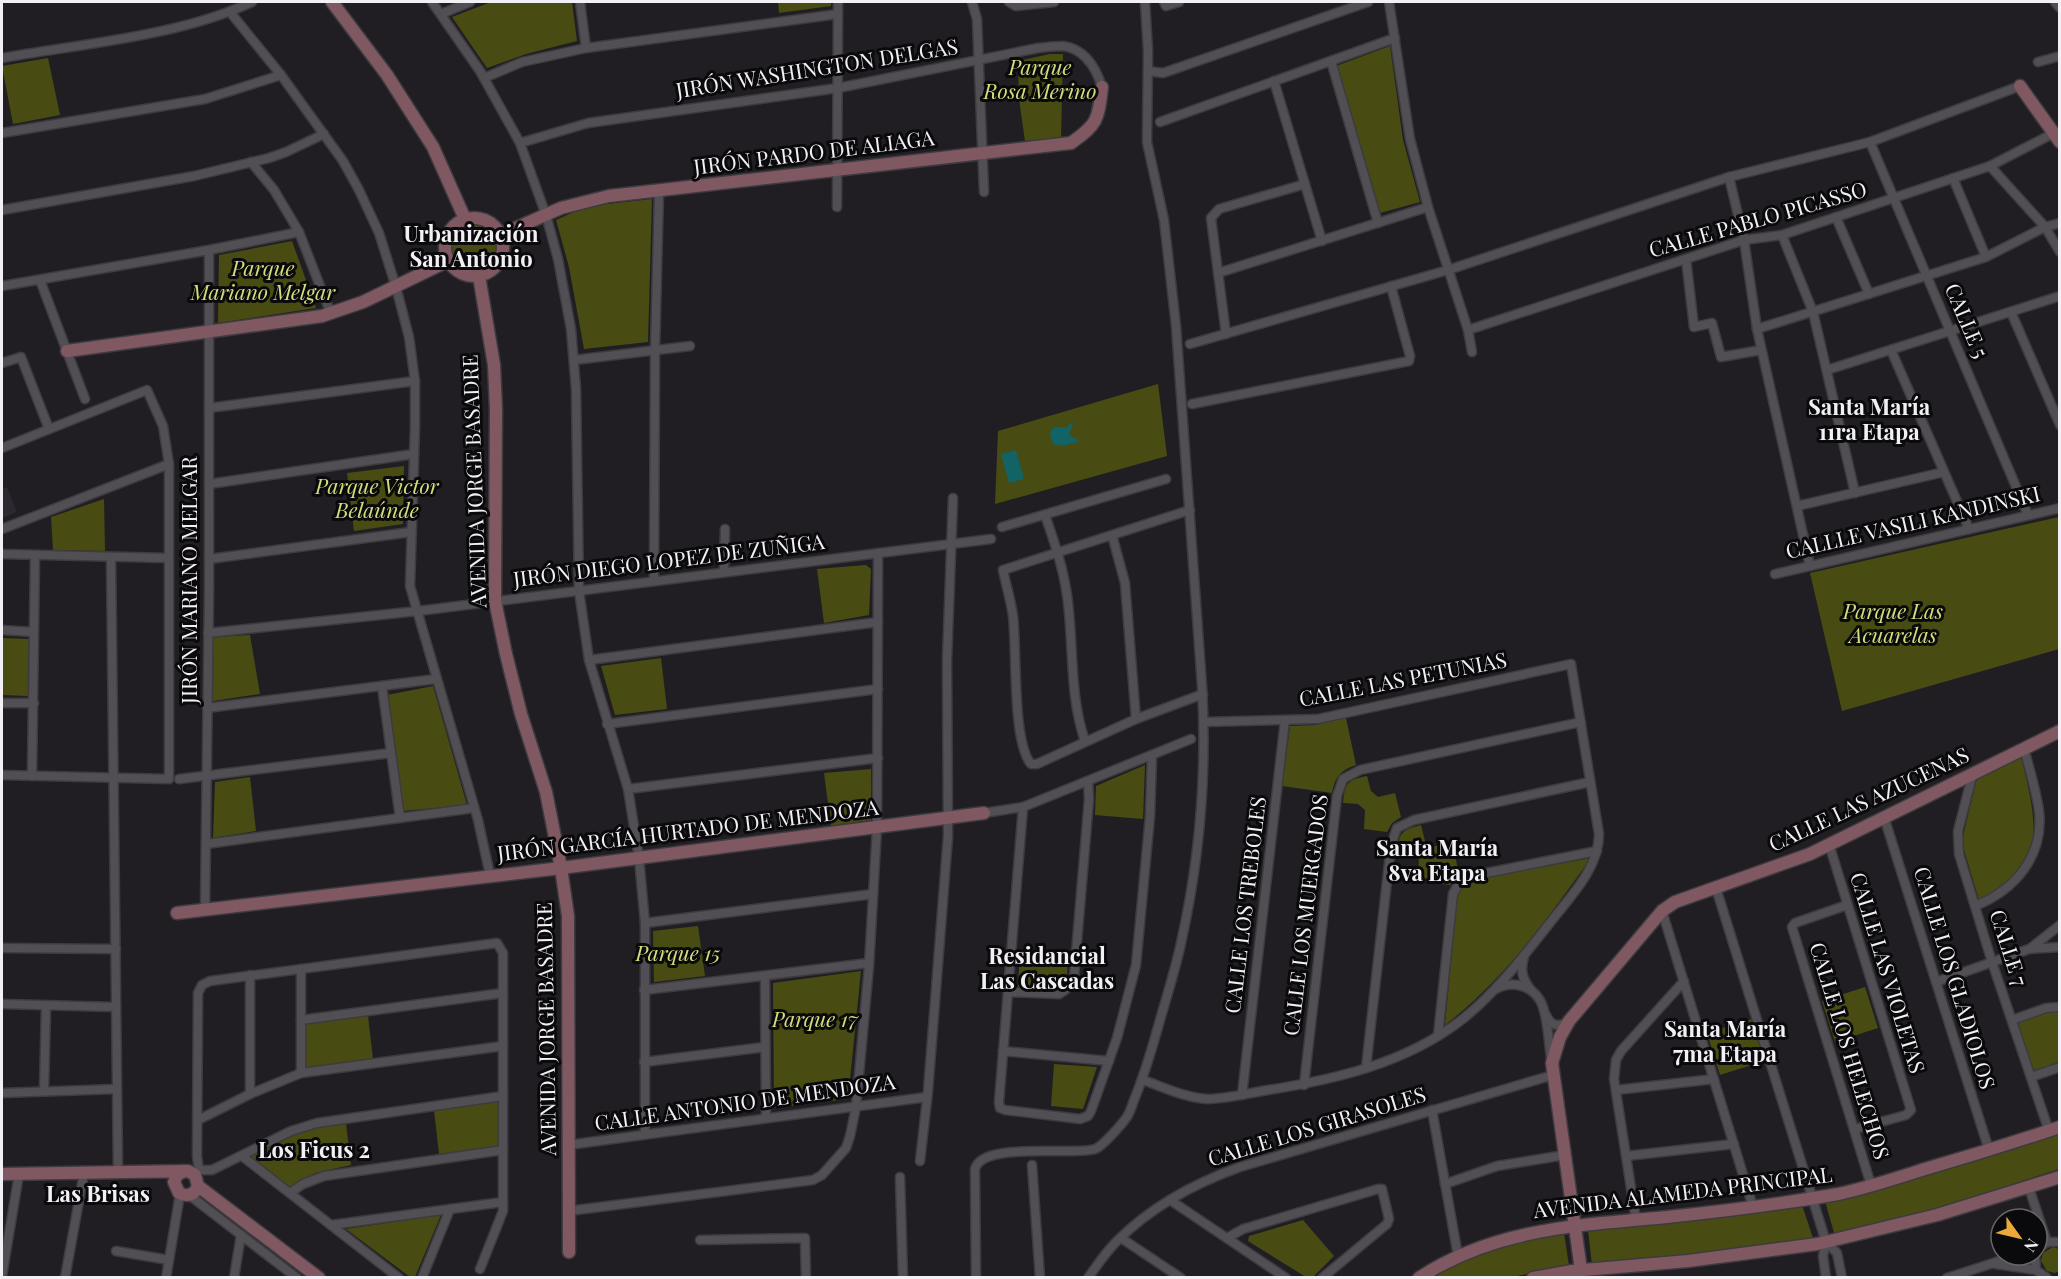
<svg xmlns="http://www.w3.org/2000/svg" width="2061" height="1279" font-family="'Playfair Display',serif">
<style>
.built{fill:#2d2731}
.green{fill:#484c12}
.water{fill:#116365}
.lines{fill:none;stroke-linecap:round;stroke-linejoin:round}
.street-casing{stroke:#3d3b3f;stroke-width:11}
.secondary-casing{stroke:#3d3b3f;stroke-width:15}
.street{stroke:#524f54;stroke-width:8}
.secondary{stroke:#805861;stroke-width:12}
.labels{text-anchor:middle;stroke-width:6;stroke-linejoin:round;paint-order:stroke}
.park-label{font-size:21px;font-style:italic;fill:#d5dd7c;stroke:#0a090b}
.street-label{font-size:21px;fill:#f2f0f4;stroke:#0a090b}
.neighbourhood-label{font-size:22px;font-weight:bold;fill:#f2f0f4;stroke:#0a090b}
</style>
<rect width="100%" height="100%" fill="#211e23"/>
<polygon class="built" points="7,487 17,512 2,518 2,489"/>
<g class="green">
<polygon points="491,2 572,2 577,41 526,54 487,68 452,17"/>
<polygon points="778,2 831,2 831,6 779,13"/>
<polygon points="1390,46 1403,140 1420,202 1380,213 1336,66"/>
<polygon points="1050,54 1063,54 1061,138 1025,141 1019,99 1018,61"/>
<polygon points="48,58 60,115 13,124 2,66"/>
<polygon points="652,199 648,342 584,349 569,267 556,220 581,209 607,204"/>
<circle cx="473" cy="247" r="24"/>
<polygon points="292,241 316,308 218,323 219,255"/>
<polygon points="1158,384 1167,456 995,504 998,431"/>
<polygon points="404,466 403,524 354,531 347,473"/>
<polygon points="104,499 105,551 53,550 51,517"/>
<polygon points="2059,517 2059,649 1842,711 1810,573"/>
<polygon points="866,565 871,569 869,615 824,623 817,569"/>
<polygon points="250,635 260,694 213,701 213,637"/>
<polygon points="2,638 31,639 28,696 2,695"/>
<polygon points="661,658 667,709 615,715 601,666"/>
<polygon points="433,686 467,805 403,811 387,695"/>
<path d="M1346,718L1356,765C1341,770 1335,777 1332,793L1282,786L1290,726L1315,725Z"/>
<path d="M2021,756C2036,821 2051,865 1979,900L1964,850L1963,836L1977,778Z"/>
<polygon points="1145,765 1143,819 1095,815 1096,786"/>
<polygon points="871,769 871,820 831,826 824,773"/>
<path d="M1367,776L1371,791L1378,797L1395,793L1401,817L1392,823L1387,832L1364,829L1365,810L1358,804L1343,803C1345,783 1347,780 1367,776Z"/>
<polygon points="250,777 256,831 213,838 215,782"/>
<path d="M1421,825L1425,841L1432,847L1452,842L1459,874L1450,885L1417,881L1419,860L1412,854L1397,853C1399,832 1402,830 1421,825Z"/>
<path d="M1591,858C1548,918 1504,980 1445,1025L1457,899C1460,887 1465,883 1476,879Z"/>
<polygon points="698,926 705,976 654,982 653,931"/>
<path d="M1020,949L1068,953C1067,965 1070,985 1058,990L1018,987Z"/>
<polygon points="861,971 848,1099 774,1108 773,983"/>
<polygon points="1865,987 1878,1028 1835,1042 1822,1001"/>
<polygon points="2059,1011 2059,1062 2033,1071 2018,1023 2046,1013"/>
<polygon points="368,1016 373,1059 305,1068 304,1024"/>
<polygon points="1751,1019 1764,1061 1720,1075 1707,1033"/>
<polygon points="1054,1064 1097,1067 1083,1109 1051,1106"/>
<polygon points="499,1101 499,1146 439,1154 434,1110"/>
<polygon points="346,1123 351,1165 315,1173 290,1188 250,1157 291,1136 318,1128"/>
<path d="M2059,1132V1169L1930,1211L1835,1236L1825,1201C1905,1184 1982,1158 2059,1132Z"/>
<polygon points="1802,1205 1814,1241 1592,1265 1588,1230"/>
<polygon points="441,1215 415,1277 410,1277 346,1229"/>
<polygon points="1303,1220 1334,1256 1313,1277 1306,1277 1248,1241 1249,1236"/>
<polygon points="1564,1232 1569,1266 1512,1277 1427,1278 1505,1243"/>
<polygon points="2053,1247 2059,1249 2059,1271 2055,1273 2047,1271 2041,1261 2043,1253"/>
</g>
<g class="water">
<path d="M1072,422L1073,425L1069,433L1072,437L1077,439L1078,442L1062,446L1053,444L1050,434C1052,424 1059,427 1066,428Z"/>
<polygon points="1016,450 1024,479 1009,483 1001,454"/>
</g>
<g class="lines">
<defs>
<g id="street">
<polyline points="432,2 480,71 520,143 546,215 558,259 571,329 576,389 579,591 589,660 628,789 639,858 645,923 645,1134"/>
<polyline points="580,2 586,48"/>
<polyline points="972,2 977,19 984,192"/>
<polyline points="1009,2 1016,6 1054,2"/>
<polyline points="1164,2 1166,6 1179,2"/>
<polyline points="1389,2 1410,139 1428,207 1468,330 1472,352"/>
<polyline points="2055,2 2060,8"/>
<polyline points="230,12 281,75 343,161 359,190 379,233 396,287 409,337 415,381 415,426 410,586 478,820 490,875"/>
<polyline points="441,14 470,2"/>
<path d="M2,58C80,44 180,36 252,2"/>
<polyline points="1331,61 1378,223"/>
<polyline points="2038,62 2060,56"/>
<polyline points="1148,71 1163,73 1368,2"/>
<polyline points="484,78 522,62 586,48 838,14"/>
<polyline points="1274,81 1322,241"/>
<polyline points="1160,122 1395,38"/>
<polyline points="2,133 205,99 281,75"/>
<polyline points="1870,142 2028,515"/>
<path d="M520,143L588,123L838,88L1038,48C1046,47 1055,46 1063,46C1085,49 1096,68 1102,87"/>
<polyline points="251,162 274,190 299,232 331,314"/>
<polyline points="1990,166 2045,227 2060,252"/>
<polyline points="1729,177 1744,240 1757,329 1810,566"/>
<polyline points="1953,178 1986,257"/>
<polyline points="837,207 838,2"/>
<polyline points="2,210 194,176 269,158 286,152 324,134"/>
<polyline points="1836,217 1869,294"/>
<polyline points="1782,235 1813,312 1855,493"/>
<polyline points="1686,259 1694,327 1712,323 1721,357 1761,350"/>
<polyline points="1218,273 1428,207"/>
<polyline points="40,280 85,399"/>
<polyline points="2,286 209,250 299,232"/>
<polyline points="2011,312 2060,425"/>
<polyline points="1757,329 1986,257 2045,227 2060,223"/>
<polyline points="1468,330 1744,240 1782,235 1990,166 2054,133"/>
<polyline points="1226,334 1211,218 1219,209 1305,184"/>
<polyline points="1190,344 1448,270 1729,177 1870,142 2020,86"/>
<polyline points="1891,350 1969,529"/>
<polyline points="574,360 690,346"/>
<polyline points="2,363 21,357 49,429"/>
<polyline points="1827,370 2060,296"/>
<polyline points="1192,404 1409,361 1410,356 1391,286"/>
<polyline points="209,408 415,381"/>
<polyline points="2,448 147,390 163,426 169,464 169,779 2,775"/>
<polyline points="209,484 414,454"/>
<polyline points="1797,506 1944,472"/>
<path d="M1190,510L1003,570C1006,585 1011,601 1013,616C1017,648 1012,742 1031,764H1037L1136,719L1203,694"/>
<path d="M1045,515C1054,541 1063,567 1067,595C1074,643 1069,695 1085,741"/>
<polyline points="1002,527 1166,479"/>
<polyline points="2,529 169,464"/>
<polyline points="1112,535 1125,583 1136,719"/>
<polyline points="2,554 168,558"/>
<polyline points="111,557 118,1172"/>
<polyline points="209,559 411,532"/>
<polyline points="724,572 725,529"/>
<polyline points="1775,574 2060,508"/>
<polyline points="654,581 655,350 659,190"/>
<polyline points="2,630 33,632"/>
<polyline points="208,633 418,611 991,539"/>
<polyline points="589,660 878,622"/>
<polyline points="382,686 400,818"/>
<polyline points="2,703 34,703"/>
<polyline points="207,708 436,679"/>
<polyline points="607,724 878,689"/>
<polyline points="1973,773 1958,831 1959,854 1992,962 2049,1131"/>
<polyline points="32,776 35,555"/>
<polyline points="179,779 391,753"/>
<polyline points="628,789 878,758"/>
<polyline points="1023,807 999,1102 1000,1108 1005,1110 1080,1119 1088,1116 1091,1111 1117,1038 1136,965 1150,816 1152,755"/>
<polyline points="984,813 1023,807 1191,739"/>
<polyline points="1884,817 1989,1150"/>
<polyline points="206,844 474,808"/>
<polyline points="1829,844 1911,1110 1906,1115 1855,1129"/>
<polyline points="1716,888 1826,1242 1837,1253 1842,1278"/>
<polyline points="1847,905 1795,923 1792,927 1871,1185"/>
<path d="M1975,906C2015,890 2044,856 2039,811C2036,790 2029,768 2024,748"/>
<polyline points="205,910 209,591 209,250"/>
<polyline points="1662,911 1753,1207"/>
<polyline points="645,923 873,894"/>
<polyline points="2032,947 2060,925"/>
<polyline points="2,948 116,949"/>
<path d="M1524,957C1520,970 1522,979 1531,990"/>
<polyline points="301,969 301,1073"/>
<polyline points="765,976 766,1118"/>
<polyline points="1936,982 2029,949 2060,947"/>
<path d="M1496,989C1515,979 1536,987 1543,1007C1548,1023 1549,1043 1551,1059"/>
<polyline points="644,990 869,963"/>
<path d="M1008,992L1059,994C1067,990 1071,985 1074,977L1089,799L1088,781"/>
<polyline points="2,1004 116,1007"/>
<path d="M1546,1015C1551,1026 1558,1028 1569,1021"/>
<polyline points="301,1020 503,993"/>
<polyline points="2012,1020 2046,1008 2060,1007"/>
<polyline points="1438,1036 1453,894 1459,883 1476,875 1597,851"/>
<polyline points="1003,1051 1109,1061"/>
<polyline points="644,1062 765,1047"/>
<polyline points="1366,1068 1391,845 1397,828 1414,820 1590,782"/>
<polyline points="2031,1077 2060,1067"/>
<path d="M1143,1080C1163,1087 1186,1098 1208,1099C1225,1099 1245,1094 1262,1091C1333,1080 1406,1064 1464,1018C1497,991 1523,957 1549,924C1569,898 1599,869 1599,834L1571,664L1318,719L1204,722"/>
<polyline points="1304,1085 1337,796 1343,779 1360,770 1581,722"/>
<polyline points="1616,1090 1714,1079"/>
<polyline points="44,1091 46,1006"/>
<polyline points="2,1093 117,1089"/>
<polyline points="250,1094 250,975"/>
<polyline points="1242,1095 1285,720"/>
<polyline points="1432,1110 1458,1256"/>
<polyline points="198,1120 250,1094 301,1073 503,1046"/>
<polyline points="568,1145 927,1097"/>
<polyline points="242,1156 399,1278"/>
<polyline points="1626,1156 1734,1144"/>
<polyline points="920,1161 928,1091 948,836 947,660 953,498"/>
<polyline points="1032,1165 1040,1278"/>
<polyline points="199,1170 197,1156 198,993 202,985 210,981 497,943 503,953 503,1211 480,1269"/>
<polyline points="199,1170 212,1170 291,1131 317,1123 503,1096"/>
<polyline points="900,1177 903,1278"/>
<polyline points="1445,1184 1497,1166 1565,1155"/>
<polyline points="2029,1188 2047,1242"/>
<polyline points="290,1193 303,1184 324,1176 503,1150"/>
<polyline points="189,1195 297,1278"/>
<polyline points="1170,1200 1286,1278"/>
<polyline points="568,1211 813,1180 822,1175 846,1148 850,1136 856,1107 869,966 877,827 878,553"/>
<polyline points="1636,1220 1614,1079 1616,1060 1621,1051 1684,981"/>
<polyline points="331,1225 503,1202"/>
<polyline points="1121,1238 1181,1278"/>
<polyline points="1227,1238 1243,1229 1378,1189 1382,1189 1389,1219 1387,1224 1322,1278"/>
<polyline points="700,1240 805,1238 806,1278"/>
<polyline points="1826,1242 1823,1256 1826,1278"/>
<polyline points="2037,1250 2047,1242 2060,1242"/>
<polyline points="116,1251 169,1260"/>
<polyline points="2035,1255 2036,1270 2047,1278"/>
<polyline points="1995,1264 2036,1270"/>
<polyline points="2,1276 19,1174"/>
<polyline points="65,1278 84,1173"/>
<polyline points="166,1278 180,1194"/>
<polyline points="234,1278 241,1235"/>
<polyline points="422,1278 450,1209"/>
<path d="M976,1278L975,1169C982,1141 1072,1156 1095,1149C1102,1147 1122,1124 1127,1117C1130,1112 1132,1106 1134,1100C1144,1076 1151,1052 1158,1027C1166,999 1175,971 1181,943C1200,858 1207,773 1202,686L1176,326L1164,220L1147,142L1148,51L1145,2"/>
<path d="M1088,1278C1097,1265 1106,1252 1117,1241C1151,1207 1195,1183 1240,1167L1553,1075"/>
<polyline points="1947,1278 2018,1255"/>
</g>
<g id="secondary">
<polyline points="332,2 387,75 433,147 465,219"/>
<polyline points="2020,86 2060,142"/>
<circle cx="474" cy="247" r="29"/>
<path d="M500,235L561,208L609,196L1071,143C1098,124 1098,120 1102,87"/>
<polyline points="479,276 494,365 496,409 495,601 506,654 521,714 546,792 561,868 568,916 569,1252"/>
<polyline points="67,351 322,316 363,302 448,261"/>
<polyline points="177,913 561,868 984,813"/>
<path d="M2,1174L188,1171L195,1175L198,1186C195,1195 187,1197 179,1193L174,1182L177,1175L184,1171"/>
<polyline points="198,1186 319,1278"/>
<polyline points="1581,1270 1552,1063 1560,1037 1569,1021 1662,911 1675,902 1810,854 2060,731"/>
<path d="M1419,1278C1495,1228 1581,1225 1667,1217C1724,1211 1782,1204 1838,1194C1867,1188 1897,1178 1925,1169C1970,1156 2015,1142 2060,1127"/>
<polyline points="1533,1278 1572,1271 1688,1261 1817,1244 1937,1215 2060,1177"/>
</g>
</defs>
<use href="#street" class="street-casing"/>
<use href="#secondary" class="secondary-casing"/>
<use href="#street" class="street"/>
<use href="#secondary" class="secondary"/>
</g>
<g class="labels">
<g class="park-label">
<text x="1040" y="75">Parque<tspan x="1040" dy="24">Rosa Merino</tspan></text>
<text x="263" y="276">Parque<tspan x="263" dy="24">Mariano Melgar</tspan></text>
<text x="377" y="494">Parque Victor<tspan x="377" dy="24">Belaúnde</tspan></text>
<text x="1893" y="619">Parque Las<tspan x="1893" dy="24">Acuarelas</tspan></text>
<text x="678" y="961">Parque 15</text>
<text x="815" y="1027">Parque 17</text>
</g>
<g class="street-label">
<text transform="translate(817 69) rotate(-9)" y="7">JIRÓN WASHINGTON DELGAS</text>
<text transform="translate(814 153) rotate(-7)" y="7">JIRÓN PARDO DE ALIAGA</text>
<text transform="translate(1758 220) rotate(-16)" y="7">CALLE PABLO PICASSO</text>
<text transform="translate(1966 321) rotate(67)" y="7">CALLE 5</text>
<text transform="translate(475 481) rotate(-92)" y="7">AVENIDA JORGE BASADRE</text>
<text transform="translate(1913 523) rotate(-13)" y="7">CALLLE VASILI KANDINSKI</text>
<text transform="translate(669 561) rotate(-7)" y="7">JIRÓN DIEGO LOPEZ DE ZUÑIGA</text>
<text transform="translate(190 580) rotate(-90)" y="7">JIRÓN MARIANO MELGAR</text>
<text transform="translate(1403 680) rotate(-11)" y="7">CALLE LAS PETUNIAS</text>
<text transform="translate(1869 800) rotate(-25)" y="7">CALLE LAS AZUCENAS</text>
<text transform="translate(688 831) rotate(-7)" y="7">JIRÓN GARCÍA HURTADO DE MENDOZA</text>
<text transform="translate(1246 905) rotate(-83)" y="7">CALLE LOS TREBOLES</text>
<text transform="translate(1306 915) rotate(-83)" y="7">CALLE LOS MUERGADOS</text>
<text transform="translate(2008 948) rotate(72)" y="7">CALLE 7</text>
<text transform="translate(1887 973) rotate(73)" y="7">CALLE LAS VIOLETAS</text>
<text transform="translate(1954 978) rotate(73)" y="7">CALLE LOS GLADIOLOS</text>
<text transform="translate(547 1029) rotate(-91)" y="7">AVENIDA JORGE BASADRE</text>
<text transform="translate(1849 1051) rotate(73)" y="7">CALLE LOS HELECHOS</text>
<text transform="translate(745 1103) rotate(-8)" y="7">CALLE ANTONIO DE MENDOZA</text>
<text transform="translate(1317 1127) rotate(-17)" y="7">CALLE LOS GIRASOLES</text>
<text transform="translate(1683 1193) rotate(-7)" y="7">AVENIDA ALAMEDA PRINCIPAL</text>
</g>
<g class="neighbourhood-label">
<text x="471" y="242">Urbanización<tspan x="471" dy="25">San Antonio</tspan></text>
<text x="1869" y="415">Santa María<tspan x="1869" dy="25">11ra Etapa</tspan></text>
<text x="1437" y="856">Santa María<tspan x="1437" dy="25">8va Etapa</tspan></text>
<text x="1047" y="964">Residancial<tspan x="1047" dy="25">Las Cascadas</tspan></text>
<text x="1725" y="1037">Santa María<tspan x="1725" dy="25">7ma Etapa</tspan></text>
<text x="314" y="1158">Los Ficus 2</text>
<text x="98" y="1202">Las Brisas</text>
</g>
</g>
<rect width="2061" height="1279" fill="none" stroke="#f2f0f4" stroke-width="6"/>
<g transform="translate(2019 1237) rotate(124)"><circle r="28" fill="#0a090b" stroke="#676568" stroke-width="1.5"/>
<path d="M0-4.5L10 22L0 15L-10 22Z" fill="#eba93a"/>
<text y="-9" font-size="16" font-weight="bold" text-anchor="middle" fill="#f2f0f4">N</text>
</g>
</svg>
